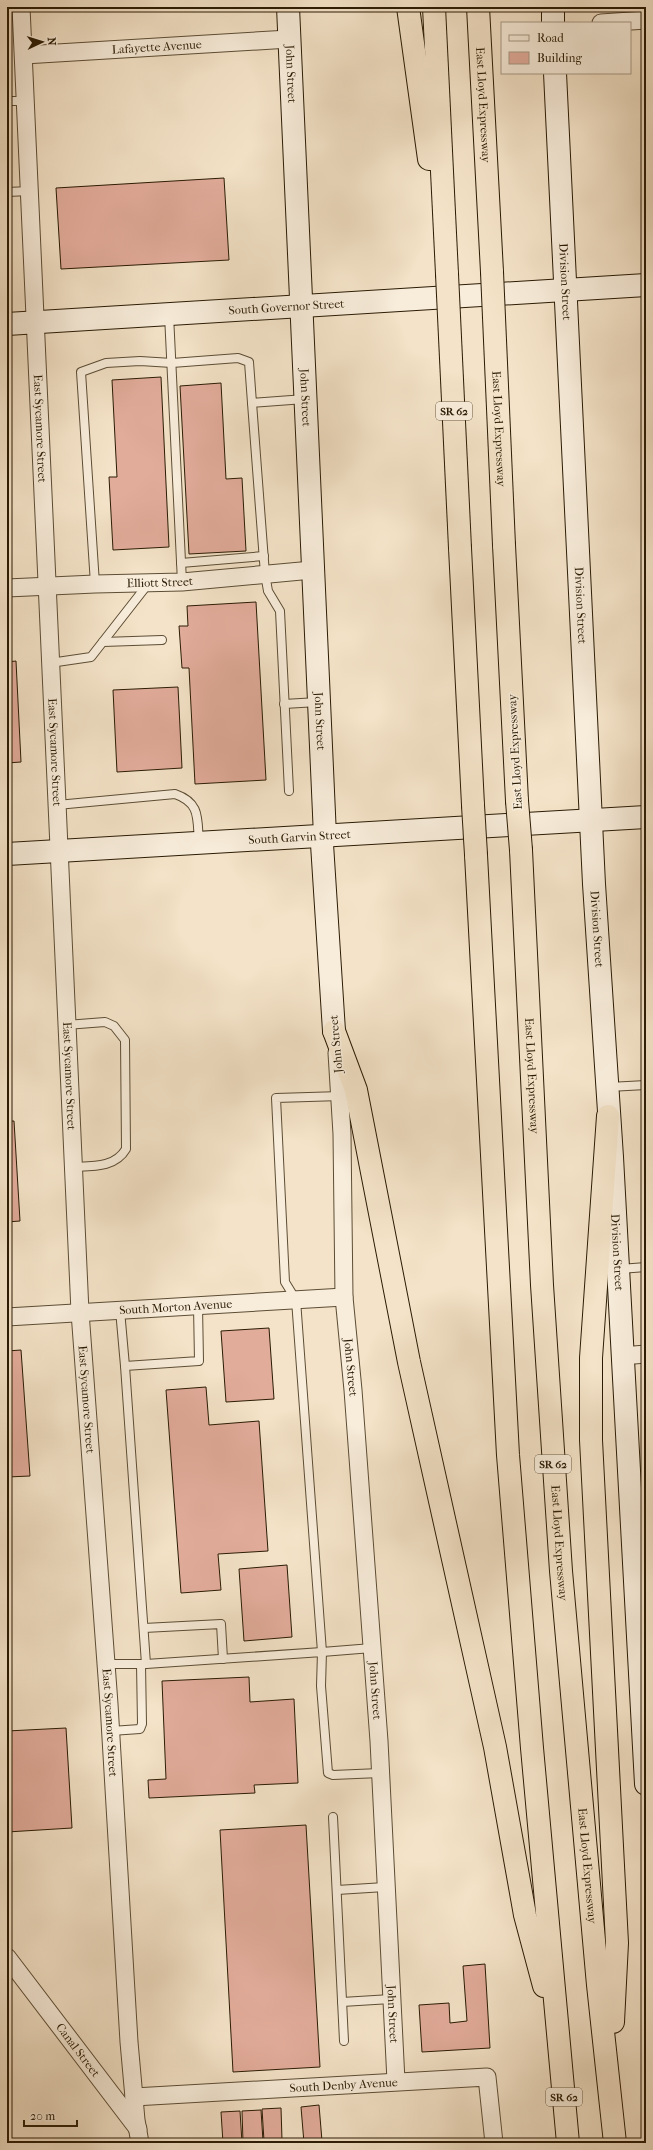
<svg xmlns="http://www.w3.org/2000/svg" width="653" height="2150" font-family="'IM FELL French Canon',serif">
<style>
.building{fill:#e2ac9b;stroke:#2a1b04}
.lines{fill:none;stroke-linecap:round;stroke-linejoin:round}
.lane-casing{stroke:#5c4d35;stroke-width:10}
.street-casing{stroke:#5c4d35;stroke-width:19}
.secondary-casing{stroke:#2a1b04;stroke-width:24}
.highway-casing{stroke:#2a1b04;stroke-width:24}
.lane{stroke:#f8eddb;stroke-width:8}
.street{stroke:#f8eddb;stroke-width:17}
.secondary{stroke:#f8eddb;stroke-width:22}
.highway{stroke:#f4e3c8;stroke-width:22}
.highway-bridge-casing{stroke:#2a1b04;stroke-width:24;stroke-linecap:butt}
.highway-bridge{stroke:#f4e3c8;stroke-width:22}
.labels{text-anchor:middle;stroke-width:3;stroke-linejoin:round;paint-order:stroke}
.shield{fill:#f8eddb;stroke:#685a44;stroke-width:1}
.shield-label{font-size:11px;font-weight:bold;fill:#2a1b04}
.street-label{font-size:12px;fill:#2a1b04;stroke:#f8eddb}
</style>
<rect width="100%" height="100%" fill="#f4e3c8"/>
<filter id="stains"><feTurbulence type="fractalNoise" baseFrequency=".005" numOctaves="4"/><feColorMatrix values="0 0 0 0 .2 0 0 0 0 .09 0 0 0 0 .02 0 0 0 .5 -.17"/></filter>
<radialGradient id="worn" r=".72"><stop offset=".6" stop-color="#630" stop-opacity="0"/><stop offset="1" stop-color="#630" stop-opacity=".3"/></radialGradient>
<g class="building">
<polygon points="224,178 229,260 61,269 56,188"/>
<polygon points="161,377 169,547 113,550 109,477 117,477 112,380"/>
<polygon points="221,383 226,479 242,478 246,551 189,554 180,386"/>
<polygon points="256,602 266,780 195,784 189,668 182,668 179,626 188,626 187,606"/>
<polygon points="16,661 21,762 7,763 7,662"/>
<polygon points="178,687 182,768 117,772 113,690"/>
<polygon points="7,1012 11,1093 7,1093"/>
<polygon points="7,1121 14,1121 20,1221 7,1222"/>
<polygon points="269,1328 274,1399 226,1402 221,1331"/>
<polygon points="21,1350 30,1476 7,1477 7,1351"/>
<polygon points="206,1387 209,1425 259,1421 268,1551 218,1554 221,1590 181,1593 166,1390"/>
<polygon points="287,1565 292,1637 244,1641 239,1569"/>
<polygon points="249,1677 250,1702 294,1699 298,1783 254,1785 255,1793 149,1798 148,1780 166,1779 162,1681"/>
<polygon points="66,1728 72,1828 7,1832 7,1731"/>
<polygon points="306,1825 320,2067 233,2072 220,1830"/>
<polygon points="485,1964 490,2048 422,2052 419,2005 449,2003 450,2023 467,2021 463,1966"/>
<polygon points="319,2105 322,2141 304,2143 301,2107"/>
<polygon points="281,2108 282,2140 264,2141 262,2109"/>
<polygon points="261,2110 263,2141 243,2142 242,2111"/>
<polygon points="240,2111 242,2143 223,2143 221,2112"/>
</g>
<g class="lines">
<defs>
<g id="lane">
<polyline points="7,101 26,101"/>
<polyline points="7,192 30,191"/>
<polyline points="169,315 182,582"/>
<polyline points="252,403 265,574 268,591 280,611 289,791"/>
<polyline points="181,563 264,556"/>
<polyline points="95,584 81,372 106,363 140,361 172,363 238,358 249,362 252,403 305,399"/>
<polyline points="103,642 162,640"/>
<polyline points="50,663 91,657 148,584"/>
<polyline points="284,704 318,702"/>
<path d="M57,805L175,794C201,803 197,819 199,843"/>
<path d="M66,1025L105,1022L114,1026L125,1040L126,1149C115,1168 92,1166 72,1167"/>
<polyline points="609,1087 646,1085"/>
<polyline points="341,1096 276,1098 285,1282 296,1300 322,1652 372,1648"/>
<polyline points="620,1269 646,1267"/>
<polyline points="120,1310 125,1366"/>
<polyline points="144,1628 221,1624 223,1659"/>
<polyline points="106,1664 146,1664 125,1366 199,1361 198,1306"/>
<polyline points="146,1664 322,1652 321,1686 328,1773 333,1775 380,1773"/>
<polyline points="111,1731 140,1729 142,1724 141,1664"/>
<polyline points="333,1817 344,2041"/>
<polyline points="337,1890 385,1887"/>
<polyline points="342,2002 391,1999"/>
</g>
<g id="street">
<path id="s1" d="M21,7L80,1312L109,1704L129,2042L136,2120L140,2143"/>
<polyline points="601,23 646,20"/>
<path id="s2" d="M24,55L289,39"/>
<path id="s3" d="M7,588L95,584L182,582L312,570"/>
<path id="s4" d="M337,1053L342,1134L344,1297L353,1390L379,1741L396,2081"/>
<path id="s5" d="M7,1317L344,1297"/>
<polyline points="622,1356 646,1354"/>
<path id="s6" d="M7,1957L138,2129"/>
<path id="s7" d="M134,2097L487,2077L494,2143"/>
</g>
<g id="secondary">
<path id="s8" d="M288,7L325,836L322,844L334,1031"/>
<polyline points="553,7 553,23"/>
<path id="s9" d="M555,73L594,884L612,1157L646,1784"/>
<path id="s10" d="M7,324L646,285"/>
<path id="s11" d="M7,854L646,817"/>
</g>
<g id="highway">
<polyline points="408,7 429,159"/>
<polyline points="434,7 447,274"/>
<path id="s12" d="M478,7L492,272"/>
<polyline points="504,545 517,801"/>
<polyline points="460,548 473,805"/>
<path id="s13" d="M521,850L542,1285L561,1571L598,1985L615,2143"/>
<polyline points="476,855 508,1455 532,1748 568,2143"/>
<polyline points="334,1031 356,1090 409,1362 495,1747 525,1915 544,1986"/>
<polyline points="608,1116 591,1358 591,1440 617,1943 613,2022"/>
</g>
</defs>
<use href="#lane" class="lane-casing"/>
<use href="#street" class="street-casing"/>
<use href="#secondary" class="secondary-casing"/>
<use href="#highway" class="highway-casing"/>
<use href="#lane" class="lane"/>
<use href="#street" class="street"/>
<use href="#secondary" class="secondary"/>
<use href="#highway" class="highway"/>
<defs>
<g id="highway-bridge">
<path id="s14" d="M492,272L504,545"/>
<polyline points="447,274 460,548"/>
<polyline points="517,801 521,850"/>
<polyline points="473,805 476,855"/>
</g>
</defs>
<use href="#highway-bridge" class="highway-bridge-casing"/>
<use href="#highway-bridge" class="highway-bridge"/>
</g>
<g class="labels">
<g class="shield">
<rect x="436" y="402" width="36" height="18" rx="3"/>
<rect x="535" y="1455" width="36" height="18" rx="3"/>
<rect x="546" y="2088" width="36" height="18" rx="3"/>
</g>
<g class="shield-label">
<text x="454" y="415">SR 62</text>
<text x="553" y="1468">SR 62</text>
<text x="564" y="2101">SR 62</text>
</g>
<g class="street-label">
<text dy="4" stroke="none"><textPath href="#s2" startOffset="133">Lafayette Avenue</textPath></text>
<text dy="4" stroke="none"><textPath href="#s8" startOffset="67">John Street</textPath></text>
<text dy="4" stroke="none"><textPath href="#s12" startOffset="98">East Lloyd Expressway</textPath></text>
<text dy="4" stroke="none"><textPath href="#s9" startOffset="209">Division Street</textPath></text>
<text dy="4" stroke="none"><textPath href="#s10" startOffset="280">South Governor Street</textPath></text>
<text dy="4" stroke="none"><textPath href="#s8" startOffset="391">John Street</textPath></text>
<text dy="4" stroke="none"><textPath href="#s1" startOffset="422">East Sycamore Street</textPath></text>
<text dy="4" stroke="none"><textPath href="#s14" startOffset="157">East Lloyd Expressway</textPath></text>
<text dy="4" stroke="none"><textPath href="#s3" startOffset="153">Elliott Street</textPath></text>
<text dy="4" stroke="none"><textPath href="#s9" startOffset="533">Division Street</textPath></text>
<text dy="4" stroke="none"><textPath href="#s8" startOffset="715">John Street</textPath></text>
<text dy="4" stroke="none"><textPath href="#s1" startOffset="746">East Sycamore Street</textPath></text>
<text transform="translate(515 752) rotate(-93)" y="4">East Lloyd Expressway</text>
<text dy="4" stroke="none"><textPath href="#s11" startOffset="293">South Garvin Street</textPath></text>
<text dy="4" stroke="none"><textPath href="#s9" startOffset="857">Division Street</textPath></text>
<text transform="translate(336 1044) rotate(-95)" y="4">John Street</text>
<text dy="4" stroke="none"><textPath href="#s1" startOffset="1070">East Sycamore Street</textPath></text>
<text dy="4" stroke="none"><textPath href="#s13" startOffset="226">East Lloyd Expressway</textPath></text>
<text dy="4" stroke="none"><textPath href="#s9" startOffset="1181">Division Street</textPath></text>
<text dy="4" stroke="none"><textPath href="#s5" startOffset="169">South Morton Avenue</textPath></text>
<text dy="4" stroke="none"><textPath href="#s4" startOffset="315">John Street</textPath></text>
<text dy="4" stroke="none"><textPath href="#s1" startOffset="1394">East Sycamore Street</textPath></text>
<text dy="4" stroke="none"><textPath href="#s13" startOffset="694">East Lloyd Expressway</textPath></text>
<text dy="4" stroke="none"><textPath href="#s4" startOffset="639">John Street</textPath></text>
<text dy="4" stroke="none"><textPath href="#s1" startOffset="1718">East Sycamore Street</textPath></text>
<text dy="4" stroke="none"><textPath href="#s13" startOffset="1018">East Lloyd Expressway</textPath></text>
<text dy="4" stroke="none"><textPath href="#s4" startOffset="963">John Street</textPath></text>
<text dy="4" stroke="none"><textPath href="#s6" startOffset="117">Canal Street</textPath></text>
<text dy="4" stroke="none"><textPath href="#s7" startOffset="210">South Denby Avenue</textPath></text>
</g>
</g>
<rect width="653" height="2150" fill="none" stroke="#f4e3c8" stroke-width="24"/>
<rect x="8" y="8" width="637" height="2134" fill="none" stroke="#2a1b04" stroke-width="2"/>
<rect x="12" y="12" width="629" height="2126" fill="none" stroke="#2a1b04"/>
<rect x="501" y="22" width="130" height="52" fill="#f8eddb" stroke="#a69985"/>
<rect x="509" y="35" width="20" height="6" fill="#f8eddb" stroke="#a69985"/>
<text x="537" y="42" font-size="12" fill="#2a1b04">Road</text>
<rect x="509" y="52" width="20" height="12" fill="#e2ac9b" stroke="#a69985"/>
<text x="537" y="62" font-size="12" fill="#2a1b04">Building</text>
<g transform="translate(42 42) rotate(86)" stroke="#f8eddb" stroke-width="3" paint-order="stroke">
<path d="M0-3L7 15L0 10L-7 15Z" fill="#2a1b04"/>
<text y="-6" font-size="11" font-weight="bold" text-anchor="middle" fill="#2a1b04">N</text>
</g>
<path d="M24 2120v6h53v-6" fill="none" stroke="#2a1b04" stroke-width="2"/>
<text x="30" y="2120" font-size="12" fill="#2a1b04" stroke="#f8eddb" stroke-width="3" paint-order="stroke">20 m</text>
<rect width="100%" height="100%" filter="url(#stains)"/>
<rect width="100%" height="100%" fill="url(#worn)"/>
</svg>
